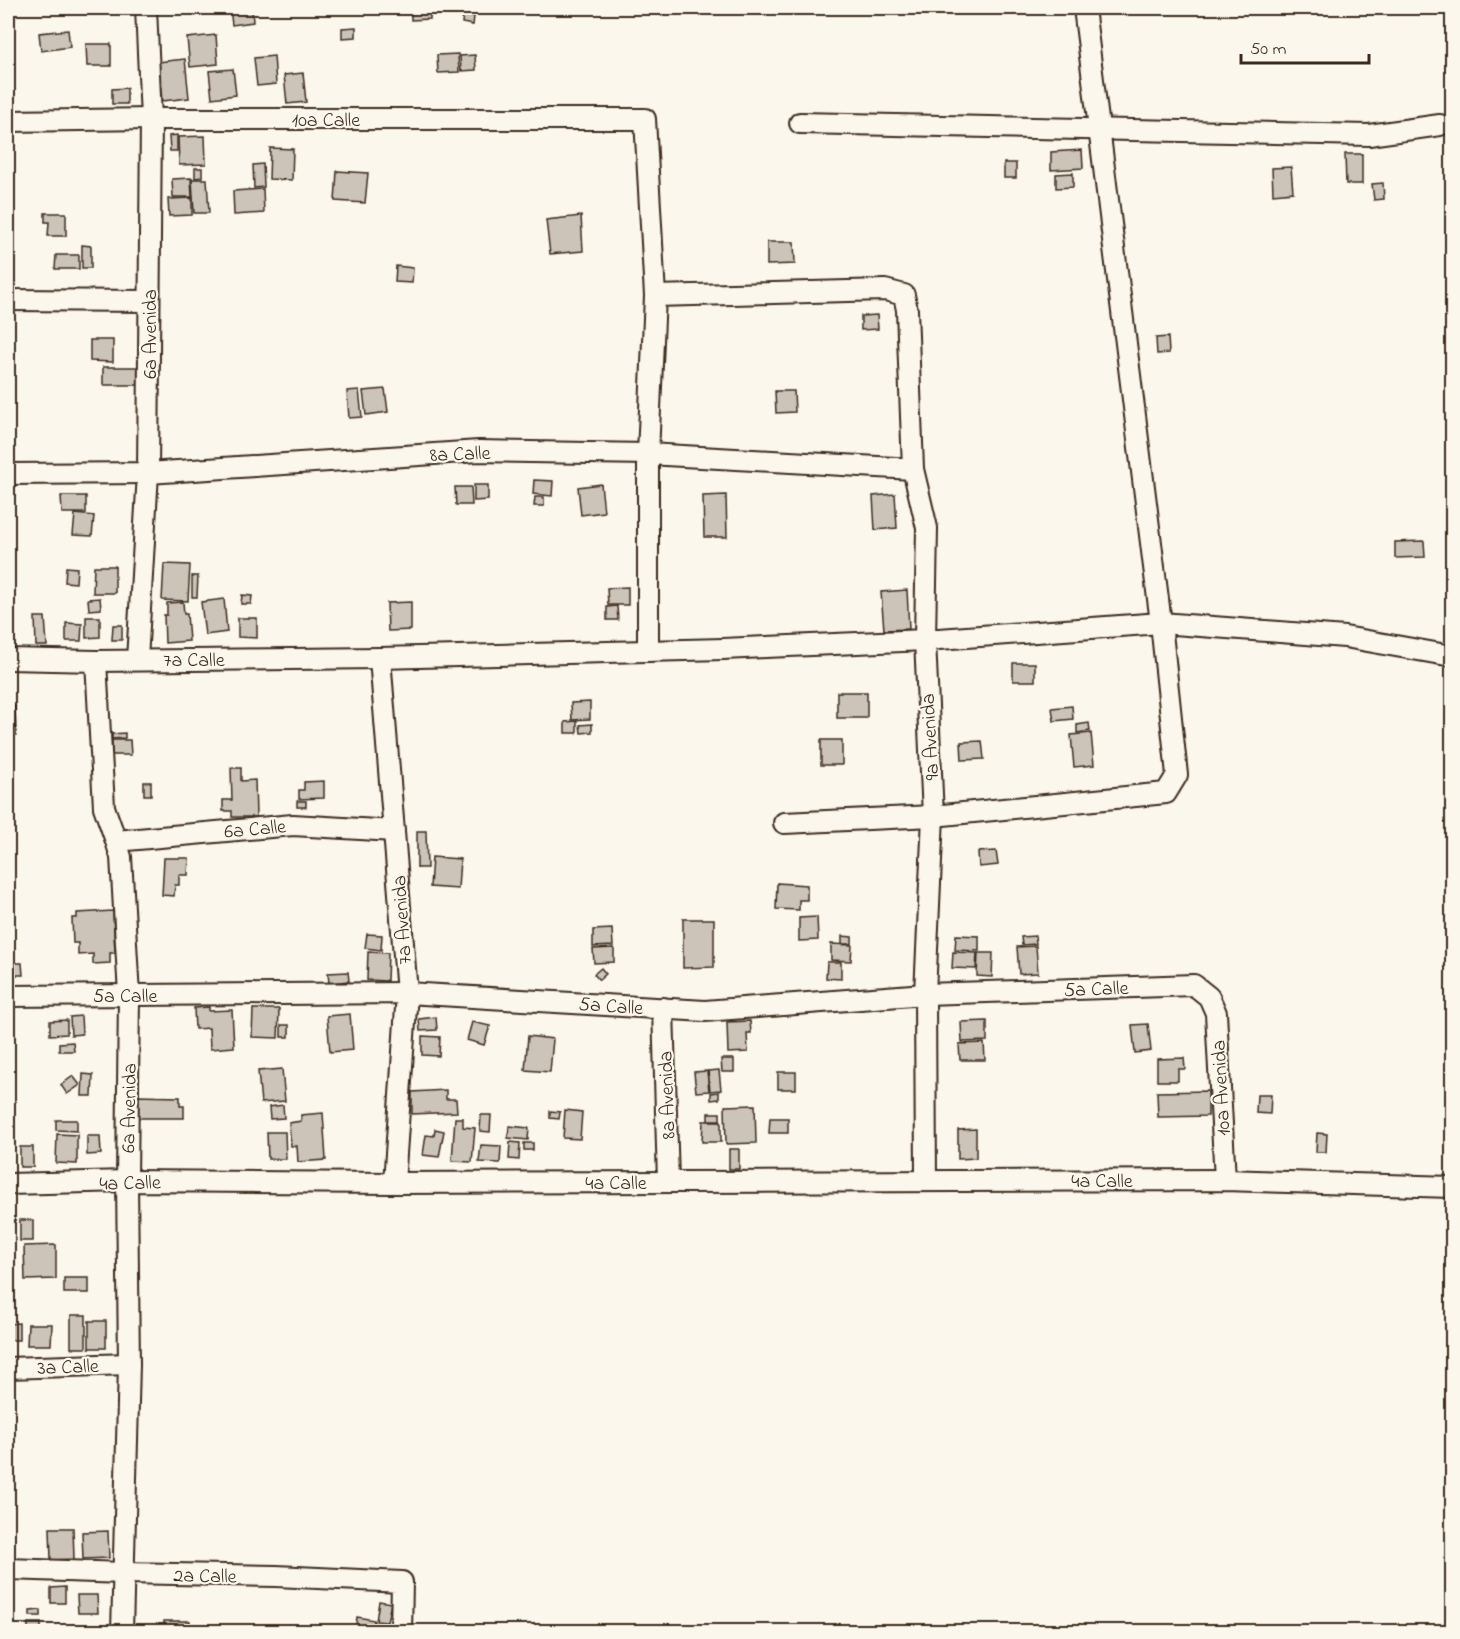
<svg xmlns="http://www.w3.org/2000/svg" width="1460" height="1639" font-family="'Indie Flower',sans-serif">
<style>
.building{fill:#ccc4b9;stroke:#3b2a1e;stroke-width:1.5}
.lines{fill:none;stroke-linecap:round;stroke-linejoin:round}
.minor-casing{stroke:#3b2a1e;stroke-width:24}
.minor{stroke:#fbf7ec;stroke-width:20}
.labels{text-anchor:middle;stroke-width:4.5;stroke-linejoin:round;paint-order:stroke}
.street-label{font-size:20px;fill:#3b2a1e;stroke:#fbf7ec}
</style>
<rect width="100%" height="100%" fill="#fbf7ec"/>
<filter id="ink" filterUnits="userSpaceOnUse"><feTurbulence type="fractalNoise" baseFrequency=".0167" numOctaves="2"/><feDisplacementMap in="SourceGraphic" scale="12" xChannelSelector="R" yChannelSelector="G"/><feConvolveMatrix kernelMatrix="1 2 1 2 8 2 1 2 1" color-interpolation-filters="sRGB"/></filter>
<g filter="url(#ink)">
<g class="building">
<polygon points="230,8 252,8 253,22 232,25"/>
<polygon points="411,8 430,8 430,19 411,20"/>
<polygon points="463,15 474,16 473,25 462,23"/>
<polygon points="356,27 356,37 342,38 342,28"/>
<polygon points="68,30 70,47 41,51 39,33"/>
<polygon points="216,35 218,64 190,67 187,38"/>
<polygon points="86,44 111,44 111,66 87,66"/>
<polygon points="458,54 459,72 438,73 437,55"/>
<polygon points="475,55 476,70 461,71 460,56"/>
<polygon points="274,56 276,84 257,86 254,58"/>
<polygon points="185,59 189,98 162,101 158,62"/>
<polygon points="233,69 236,95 212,98 209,71"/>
<polygon points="303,73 306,102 287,104 284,75"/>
<polygon points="127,88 127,104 112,104 112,89"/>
<polygon points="177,135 177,151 170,151 169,136"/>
<polygon points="205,136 206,164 179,165 178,137"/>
<polygon points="270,148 293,149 292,180 269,179"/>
<polygon points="1082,150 1083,168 1051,170 1051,152"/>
<polygon points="1345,154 1362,154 1362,184 1346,184"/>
<rect x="1004" y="163" width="12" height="15"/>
<polygon points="263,164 264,187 254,188 253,165"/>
<polygon points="1291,167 1293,192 1273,194 1272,168"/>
<polygon points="195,168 202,168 202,177 195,178"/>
<polygon points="337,171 368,173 365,203 335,201"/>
<polygon points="1073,173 1073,187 1056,188 1056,174"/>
<polygon points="191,178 192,197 173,197 172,179"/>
<polygon points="192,179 207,179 209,213 194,213"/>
<polygon points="1383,183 1384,199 1374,200 1372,184"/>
<polygon points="263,189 264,213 234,215 233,191"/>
<polygon points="192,198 192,215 169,216 168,199"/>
<polygon points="45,213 66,213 66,236 48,236 49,222 45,222"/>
<polygon points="581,216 583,251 550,254 546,220"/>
<polygon points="767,242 794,242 795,264 767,265"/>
<polygon points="82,245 91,246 91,268 82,268"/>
<polygon points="56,255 79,255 79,269 55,269"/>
<polygon points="396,266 413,268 412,283 395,282"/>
<polygon points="877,315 878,329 861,330 861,316"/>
<polygon points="1168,337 1169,353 1157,354 1156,338"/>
<polygon points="90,340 113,340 113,362 90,361"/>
<rect x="103" y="367" width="35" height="18"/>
<polygon points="385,389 388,412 366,415 363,391"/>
<polygon points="359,390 362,417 349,418 347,391"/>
<polygon points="775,391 794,391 795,412 776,413"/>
<polygon points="534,480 553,481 552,496 533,494"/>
<polygon points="601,484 604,512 581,515 578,487"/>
<polygon points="474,485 488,485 488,500 474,501"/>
<polygon points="455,487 471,487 472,505 456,505"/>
<polygon points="895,494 897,528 875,530 873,496"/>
<polygon points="726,495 727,537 704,537 703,496"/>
<polygon points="61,496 86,496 86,513 62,513"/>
<polygon points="535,497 544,497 544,506 534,506"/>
<polygon points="75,514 94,516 92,536 73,535"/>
<polygon points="1424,541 1425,557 1395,558 1395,542"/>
<polygon points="164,564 190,565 188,601 162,600"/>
<polygon points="94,566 115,566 115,593 93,593"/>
<polygon points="66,567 77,568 76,583 65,582"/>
<polygon points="192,576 198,576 197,597 192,597"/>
<polygon points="628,587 628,605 608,605 607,588"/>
<polygon points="907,590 909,629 884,630 881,592"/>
<polygon points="242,595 252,596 251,604 241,604"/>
<polygon points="100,598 101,609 89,610 88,599"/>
<polygon points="224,599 227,632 205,635 201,602"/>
<polygon points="183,602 184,614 187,614 189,641 165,643 164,615 167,615 167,603"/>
<polygon points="411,602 411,630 388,631 387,603"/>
<polygon points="617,606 618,620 607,620 607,607"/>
<polygon points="35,617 45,617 47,646 36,646"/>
<polygon points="86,617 100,617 100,637 86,638"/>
<polygon points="238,618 257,618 257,638 238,637"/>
<polygon points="66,623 82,624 81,641 66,641"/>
<polygon points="113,625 122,625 122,640 112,640"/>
<rect x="1013" y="663" width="22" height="18"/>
<rect x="837" y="692" width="30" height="26"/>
<polygon points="590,702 590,719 572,720 571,703"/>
<polygon points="8,706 15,706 16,735 8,736"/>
<polygon points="1072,706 1073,719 1054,721 1052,708"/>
<polygon points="577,721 577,733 565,733 565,722"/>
<polygon points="1089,723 1090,731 1077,733 1077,725"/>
<polygon points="592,724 592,732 581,733 580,725"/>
<polygon points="125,733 125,738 112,739 112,734"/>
<polygon points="1091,733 1094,765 1074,767 1071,735"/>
<polygon points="112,740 130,740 131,755 112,755"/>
<rect x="821" y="740" width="21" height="25"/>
<polygon points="982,741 984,759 962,760 961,742"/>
<polygon points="231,768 241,768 241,781 255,780 256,817 232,817 232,811 223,811 223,800 232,800"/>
<polygon points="324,781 324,798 299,799 299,790 304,790 304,782"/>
<rect x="144" y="782" width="7" height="13"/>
<rect x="297" y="801" width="9" height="6"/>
<polygon points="417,831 426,831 427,868 417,868"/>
<polygon points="996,851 998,865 979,867 978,852"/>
<polygon points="432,857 460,859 458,889 430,887"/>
<polygon points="164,858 189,858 188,875 179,875 179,885 175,885 174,896 162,895"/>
<polygon points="777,883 807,885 807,900 799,900 799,910 776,909"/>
<polygon points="113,911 115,953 110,953 110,963 93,964 93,954 78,955 78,943 73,943 72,918 77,918 77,913"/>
<polygon points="817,917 818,940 799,941 799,918"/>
<polygon points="683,919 714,919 714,967 683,968"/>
<polygon points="612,929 613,946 593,947 593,930"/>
<polygon points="367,934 382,935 381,950 365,948"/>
<polygon points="956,935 979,936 979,951 955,950"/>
<polygon points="842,936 852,937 852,944 842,944"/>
<polygon points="1035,936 1036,944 1022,945 1021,937"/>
<polygon points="831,944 852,945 851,961 831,960"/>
<polygon points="1036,946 1038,973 1019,974 1017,947"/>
<polygon points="614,948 614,962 594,963 593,949"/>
<polygon points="368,952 388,953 387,981 367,980"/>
<polygon points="953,952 977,953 976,969 952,968"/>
<polygon points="978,953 993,953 992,977 977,976"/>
<polygon points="827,962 841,962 841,979 826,978"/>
<polygon points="8,963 22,963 23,975 8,975"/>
<polygon points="601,968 606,974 599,980 594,974"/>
<polygon points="348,972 349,981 329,983 328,973"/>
<polygon points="209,1007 209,1011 232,1010 234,1047 210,1049 209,1028 195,1029 194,1008"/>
<polygon points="253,1009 279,1009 278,1038 252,1037"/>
<polygon points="350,1014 353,1050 330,1052 327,1016"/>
<polygon points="81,1016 82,1034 71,1035 70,1017"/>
<polygon points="436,1017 437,1030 420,1031 419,1019"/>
<polygon points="67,1020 67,1034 50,1035 50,1021"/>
<polygon points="750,1021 751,1033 747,1033 748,1052 728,1053 727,1022"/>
<polygon points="987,1021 987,1041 962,1042 961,1022"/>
<polygon points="472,1022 490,1026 484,1045 467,1040"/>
<polygon points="1148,1024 1151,1051 1135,1053 1132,1025"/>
<rect x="281" y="1025" width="8" height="12"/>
<polygon points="422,1036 440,1037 439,1056 422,1055"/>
<polygon points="528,1036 553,1039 550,1072 525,1070"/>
<polygon points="73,1042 74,1051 59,1051 59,1043"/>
<polygon points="984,1043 985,1060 960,1060 959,1044"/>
<polygon points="1184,1058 1185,1069 1178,1069 1178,1081 1157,1081 1157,1059"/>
<polygon points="721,1059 734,1059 734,1072 722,1072"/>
<polygon points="282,1069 285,1101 261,1103 258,1071"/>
<polygon points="719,1070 721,1090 710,1091 708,1071"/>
<polygon points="707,1071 709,1091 696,1092 694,1072"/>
<rect x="778" y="1072" width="18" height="17"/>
<polygon points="83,1074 93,1075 92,1096 82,1096"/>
<polygon points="73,1076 80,1085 67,1094 61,1085"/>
<polygon points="446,1090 446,1099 456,1099 457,1112 412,1114 412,1092"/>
<polygon points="1208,1091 1208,1116 1158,1117 1157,1092"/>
<polygon points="719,1092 719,1099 711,1100 711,1093"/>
<polygon points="1257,1095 1271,1095 1270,1114 1256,1113"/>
<polygon points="136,1096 180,1097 180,1106 184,1106 184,1118 136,1118"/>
<polygon points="283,1105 284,1118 270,1119 269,1107"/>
<polygon points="755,1105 756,1143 726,1144 725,1106"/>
<polygon points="565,1110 582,1112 580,1139 563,1138"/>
<polygon points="550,1111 560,1112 559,1119 550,1118"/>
<polygon points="323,1113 326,1160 298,1162 297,1146 291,1146 289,1123 301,1121 301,1115"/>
<rect x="708" y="1113" width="12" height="7"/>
<polygon points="481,1115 491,1115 490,1132 480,1131"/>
<polygon points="455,1118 463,1118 463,1127 475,1128 472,1162 452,1161"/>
<polygon points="770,1118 788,1118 788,1133 769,1133"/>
<polygon points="56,1120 77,1120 77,1131 56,1130"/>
<polygon points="703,1121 721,1121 721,1142 702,1142"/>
<polygon points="509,1126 529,1128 528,1140 508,1138"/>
<polygon points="435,1129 444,1131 439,1157 423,1155 426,1135 434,1136"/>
<polygon points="976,1129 976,1158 958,1159 958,1130"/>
<polygon points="267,1132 285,1132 286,1159 268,1159"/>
<polygon points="1317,1133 1327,1134 1326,1152 1316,1152"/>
<polygon points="57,1134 77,1135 77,1164 56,1163"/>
<polygon points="87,1136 100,1136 101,1154 87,1155"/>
<polygon points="510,1142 520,1143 519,1160 509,1159"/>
<rect x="524" y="1143" width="9" height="7"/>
<polygon points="481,1145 501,1146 500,1163 479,1162"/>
<rect x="20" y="1147" width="13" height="20"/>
<rect x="729" y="1149" width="10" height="20"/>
<rect x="20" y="1220" width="13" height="21"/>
<polygon points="56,1245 56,1279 25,1280 24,1246"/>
<rect x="64" y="1278" width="25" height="15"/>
<rect x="71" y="1315" width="15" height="33"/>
<rect x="89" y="1321" width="17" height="27"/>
<polygon points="19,1323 19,1340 8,1340 8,1324"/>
<polygon points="28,1324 52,1324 51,1345 27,1345"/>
<polygon points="50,1528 73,1528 74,1559 51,1560"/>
<polygon points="108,1531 109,1558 83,1559 82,1532"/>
<polygon points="65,1587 65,1603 51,1603 51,1588"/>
<polygon points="77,1595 97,1595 98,1613 78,1613"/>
<polygon points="379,1601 391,1603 387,1622 376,1621"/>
<polygon points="41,1610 41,1616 30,1616 30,1611"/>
<polygon points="357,1617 374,1620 372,1632 355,1632"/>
<rect x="164" y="1621" width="26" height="11"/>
<rect x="28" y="1623" width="13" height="9"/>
</g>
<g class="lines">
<defs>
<g id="minor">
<polyline points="8,121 151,119 645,119 655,296 648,454 648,651"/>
<polyline points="800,123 1369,135 1440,125"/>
<polyline points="655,296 885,290 904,295 907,310 913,469 927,528 925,640 933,816 925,994 926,1180"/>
<polyline points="8,300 149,301"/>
<polyline points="8,474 148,473 479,451 648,454 913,469"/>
<polyline points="380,658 407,993 394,1183"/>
<polyline points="8,659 96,661 380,658 723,649 925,640 1161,623 1345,637 1452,656"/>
<polyline points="137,660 148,473 151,119 146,8"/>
<polyline points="96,661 104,807 116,841 121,857 129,995 127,1181 129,1364 122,1632"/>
<polyline points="784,823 933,816 1166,793 1177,775 1161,623 1084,8"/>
<polyline points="116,841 293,825 394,831"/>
<polyline points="8,996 407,993 705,1011 925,994 1194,985 1209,997 1216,1013 1225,1180"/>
<polyline points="663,1008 668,1182"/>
<polyline points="8,1184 127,1181 394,1183 1225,1180 1452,1187"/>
<polyline points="8,1368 129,1364"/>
<polyline points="8,1569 124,1573 276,1576 402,1582 401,1632"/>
</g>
</defs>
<use href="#minor" class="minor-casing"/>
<use href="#minor" class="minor"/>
</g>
</g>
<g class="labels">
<g class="street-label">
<text x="326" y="126">10a Calle</text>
<text transform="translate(149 334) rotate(-90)" y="7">6a Avenida</text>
<text transform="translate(460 453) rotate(-2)" y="7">8a Calle</text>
<text x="194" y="666">7a Calle</text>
<text transform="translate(929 737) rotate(-93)" y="7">9a Avenida</text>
<text transform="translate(255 828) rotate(-5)" y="7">6a Calle</text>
<text transform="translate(401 920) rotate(-94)" y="7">7a Avenida</text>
<text transform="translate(1096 988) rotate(-2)" y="7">5a Calle</text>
<text x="125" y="1002">5a Calle</text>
<text transform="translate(611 1005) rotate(4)" y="7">5a Calle</text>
<text transform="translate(1220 1088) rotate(-93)" y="7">10a Avenida</text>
<text transform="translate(666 1095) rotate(-92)" y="7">8a Avenida</text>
<text transform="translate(128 1108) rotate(-89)" y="7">6a Avenida</text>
<text x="1102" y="1187">4a Calle</text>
<text transform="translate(130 1182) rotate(-1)" y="7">4a Calle</text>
<text x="616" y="1189">4a Calle</text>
<text transform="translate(68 1366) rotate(-2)" y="7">3a Calle</text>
<text transform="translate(205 1575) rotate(1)" y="7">2a Calle</text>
</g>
</g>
<rect width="1460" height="1639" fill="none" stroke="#fbf7ec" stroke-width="30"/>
<rect x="15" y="15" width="1430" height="1609" fill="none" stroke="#3b2a1e" stroke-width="2" filter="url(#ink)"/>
<path d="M1241 54v9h128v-9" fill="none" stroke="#3b2a1e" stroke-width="3"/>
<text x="1250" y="54" font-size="18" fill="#3b2a1e" stroke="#fbf7ec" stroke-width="4.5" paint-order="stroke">50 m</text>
</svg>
